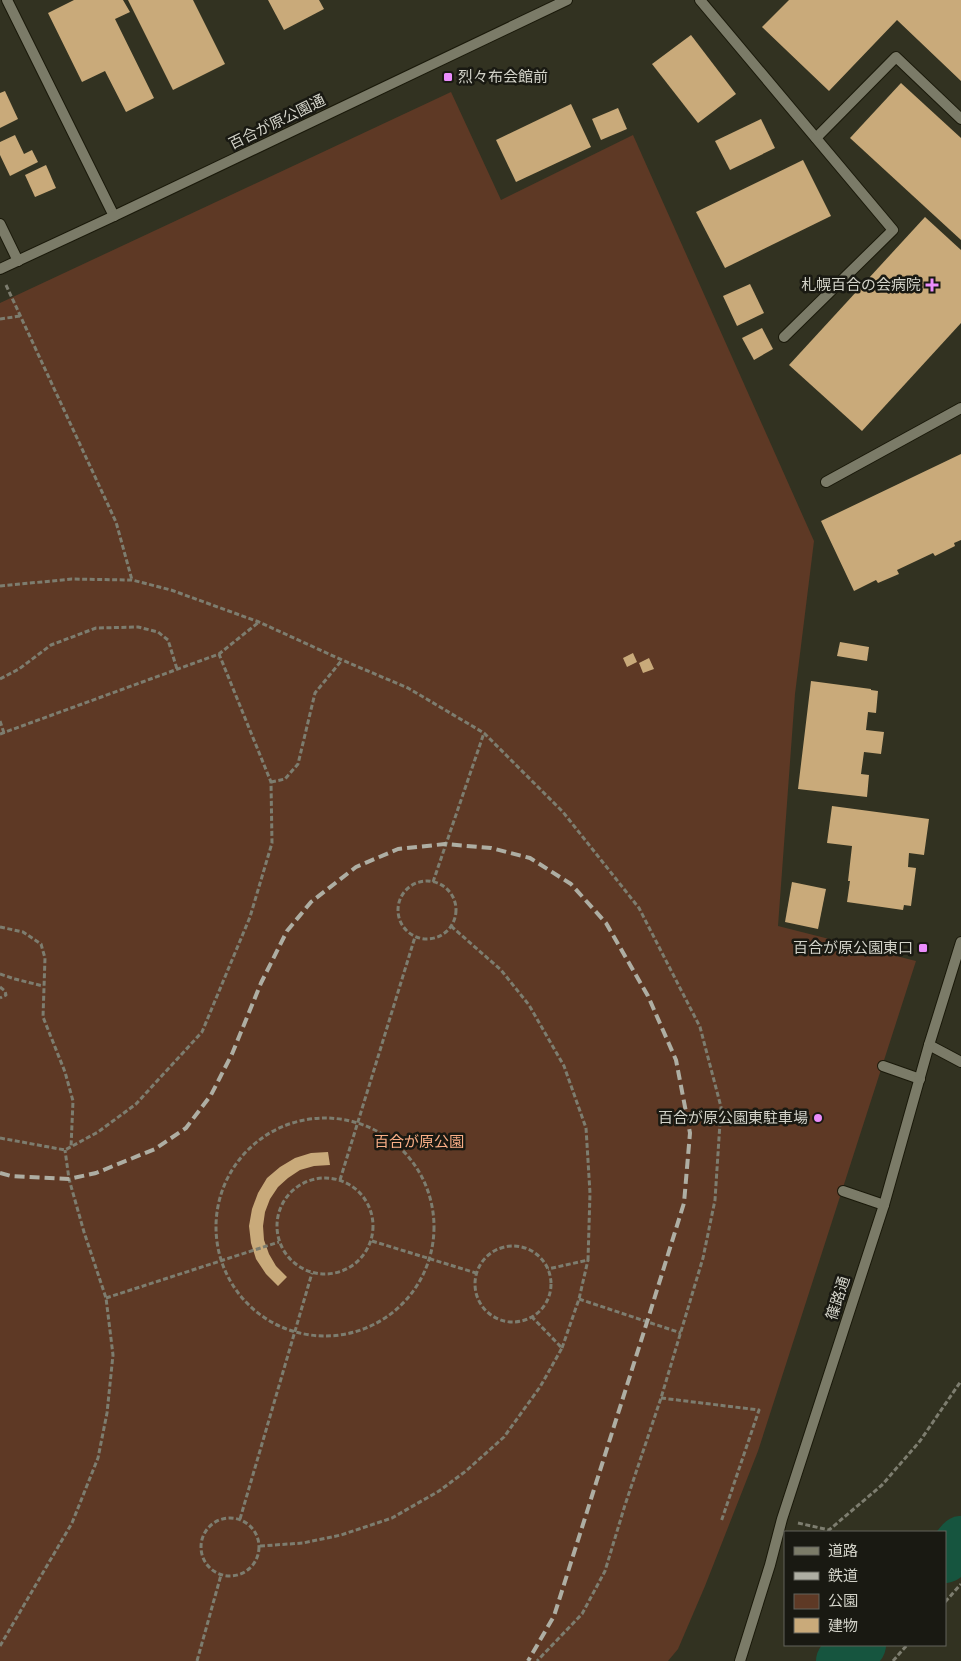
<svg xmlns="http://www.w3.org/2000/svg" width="961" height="1661" font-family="Cabin,'Noto Sans JP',sans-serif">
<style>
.green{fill:#5e3925}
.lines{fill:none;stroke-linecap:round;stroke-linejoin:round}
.river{stroke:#16553f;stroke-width:48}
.building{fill:#c9aa7a}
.service-casing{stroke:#1a190a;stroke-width:12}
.minor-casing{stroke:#1a190a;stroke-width:12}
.tertiary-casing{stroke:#1a190a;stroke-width:12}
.path{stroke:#7d7d6f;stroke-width:3;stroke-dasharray:5 2.5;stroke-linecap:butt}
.service{stroke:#7b7b68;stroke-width:10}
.minor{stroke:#7b7b68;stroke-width:10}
.tertiary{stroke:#7b7b68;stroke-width:10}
.rail{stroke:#aeaea3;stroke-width:4;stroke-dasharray:10 5;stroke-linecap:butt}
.poi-dot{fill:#eb8dfc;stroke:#191912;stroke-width:2}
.labels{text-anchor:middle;stroke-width:5;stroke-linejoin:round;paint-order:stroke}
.poi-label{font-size:15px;fill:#d2d2c8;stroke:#191912;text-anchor:end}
.street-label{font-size:15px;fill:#d2d2c8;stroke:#191912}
.park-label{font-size:15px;fill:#f9ae86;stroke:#191912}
</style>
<rect width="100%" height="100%" fill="#323221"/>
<polygon class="green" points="451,92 501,200 633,135 814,541 795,694 778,926 916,961 758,1451 705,1586 678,1649 668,1661 0,1661 0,303"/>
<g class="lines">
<g class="river">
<polyline points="945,1559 961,1540"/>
<polyline points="840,1661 862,1645"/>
</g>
</g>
<g class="building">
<polygon points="74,0 123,0 130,12 115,19 154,98 126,112 105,71 82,82 48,13"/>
<polygon points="128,0 193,0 225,64 173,90"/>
<polygon points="268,0 319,0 324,9 284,30"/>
<polygon points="789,0 961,0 961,81 897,20 829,91 762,27"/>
<polygon points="691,35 736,94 698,123 652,64"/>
<polygon points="901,83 961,138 961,240 850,138"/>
<polygon points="5,91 18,119 0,128 0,93"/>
<polygon points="571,104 591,147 516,182 496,140"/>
<polygon points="618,108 627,129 601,140 592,119"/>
<polygon points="761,119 775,148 730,170 715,141"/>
<polygon points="15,135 24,154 32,150 38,162 10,176 0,155 0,142"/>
<polygon points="803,160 831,216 725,268 696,212"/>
<polygon points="46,165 56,188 35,197 25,175"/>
<polygon points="925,217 961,250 961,323 862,431 789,365"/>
<polygon points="750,284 764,313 737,326 723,296"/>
<polygon points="762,328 773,349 754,360 742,338"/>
<polygon points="961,454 961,540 954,543 955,546 935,556 933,553 897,570 899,574 878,583 876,580 854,591 821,521"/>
<polygon points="840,642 869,647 867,661 837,656"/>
<polygon points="633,653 637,662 627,667 623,658"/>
<polygon points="649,658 654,669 643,673 639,663"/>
<polygon points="811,681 871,689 871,690 878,691 876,713 868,712 866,730 884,732 881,754 864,752 861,774 869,775 867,797 798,789"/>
<polygon points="832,806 929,819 924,855 909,853 908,867 916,868 911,906 904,905 903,910 847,902 850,881 848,881 852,846 827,843"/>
<polygon points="792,882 826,889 818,929 785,922"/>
<polygon points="328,1152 330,1165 314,1166 300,1170 288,1178 278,1187 270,1199 265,1212 263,1226 264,1240 269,1254 276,1266 287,1277 278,1286 266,1274 256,1259 251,1243 249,1226 252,1209 258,1193 267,1178 280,1167 295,1158 311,1153"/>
</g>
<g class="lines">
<defs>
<g id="service">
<polyline points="700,0 893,230 784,337"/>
<polyline points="816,138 896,57 961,119"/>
<polyline points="826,482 961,408"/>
<polyline points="883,1066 920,1079"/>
<polyline points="843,1191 884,1205"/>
</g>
<g id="minor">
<polyline points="7,0 114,216"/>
<polyline points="0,224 18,261"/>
<polyline points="929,1045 961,1062"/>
</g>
<g id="tertiary">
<polyline points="0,269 114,216 567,0"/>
<polyline points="740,1661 770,1565 782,1519 884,1205 929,1045 961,942"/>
</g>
</defs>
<use href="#service" class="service-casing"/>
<use href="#minor" class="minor-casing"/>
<use href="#tertiary" class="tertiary-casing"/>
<g class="path">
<polyline points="6,285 116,522 132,580"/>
<polyline points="0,319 20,316"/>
<polyline points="0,586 72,579 132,580 171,590 259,622 342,660 408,688 484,733 563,812 639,908 700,1027 721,1107 715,1200 703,1258 661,1398 625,1505 605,1571 582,1614 537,1661"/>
<polyline points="0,679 19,669 51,645 96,628 138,627 158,632 168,640 177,669"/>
<polyline points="0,721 4,733"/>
<polyline points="0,734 219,654 259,622"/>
<polyline points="271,782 285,779 298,764 315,693 342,660"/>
<circle cx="427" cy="910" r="29"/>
<polyline points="433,882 484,733"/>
<polyline points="451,926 501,970 529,1005 564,1066 586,1128 590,1193 588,1260 548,1269"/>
<polyline points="0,927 23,932 41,944 45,958 43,1017 65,1072 73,1101 71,1147"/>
<polyline points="0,974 15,979 43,986"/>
<polyline points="0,987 5,991 6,995 0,998"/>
<circle cx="325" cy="1227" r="109"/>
<polyline points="0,1138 65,1150 98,1132 136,1104 202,1032 250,917 272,843 271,782 219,654"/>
<circle cx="325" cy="1226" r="48"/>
<polyline points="340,1180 415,937"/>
<polyline points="372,1241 476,1273"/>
<circle cx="513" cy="1284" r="38"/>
<polyline points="106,1298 279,1242"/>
<polyline points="579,1299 681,1333"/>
<polyline points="562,1348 579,1299 588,1260"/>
<polyline points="661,1398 759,1410 721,1522"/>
<circle cx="230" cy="1547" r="29"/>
<polyline points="240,1519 312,1273"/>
<polyline points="798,1523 829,1530 882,1485 920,1441 961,1381"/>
<polyline points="260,1546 303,1543 341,1535 392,1518 439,1491 466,1471 504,1437 540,1387 562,1348 532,1317"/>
<polyline points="945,1602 961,1584"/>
<polyline points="0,1646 72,1523 98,1458 107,1413 113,1355 106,1298 84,1232 69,1179 65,1150"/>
<polyline points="197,1661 221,1575"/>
<polyline points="893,1661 907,1645"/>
</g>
<use href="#service" class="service"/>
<use href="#minor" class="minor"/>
<use href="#tertiary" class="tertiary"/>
<polyline class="rail" points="0,1173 11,1176 69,1179 96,1173 155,1149 186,1128 211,1095 232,1054 261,983 287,931 311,902 356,867 398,849 445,844 491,848 530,858 571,884 606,923 648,996 676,1060 690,1133 684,1203 647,1322 554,1616 528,1661"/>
</g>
<g class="poi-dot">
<rect x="443" y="72" width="10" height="10" rx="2.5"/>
<path d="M929.5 277.5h5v5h5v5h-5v5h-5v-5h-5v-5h5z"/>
<rect x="918" y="943" width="10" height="10" rx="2.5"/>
<circle cx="818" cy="1118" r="5"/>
</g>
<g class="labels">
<g class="poi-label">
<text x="458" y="82" text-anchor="start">烈々布会館前</text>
<text x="921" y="290">札幌百合の会病院</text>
<text x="913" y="953">百合が原公園東口</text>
<text x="808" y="1123">百合が原公園東駐車場</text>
</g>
<g class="street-label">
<text transform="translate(277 122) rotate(-26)" y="5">百合が原公園通</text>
<text transform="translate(838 1298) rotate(-72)" y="5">篠路通</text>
</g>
<g class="park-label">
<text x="419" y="1147">百合が原公園</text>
</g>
</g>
<rect x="784" y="1531" width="162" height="115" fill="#191912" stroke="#63635b"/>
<rect x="794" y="1547" width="25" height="8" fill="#7b7b68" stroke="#63635b"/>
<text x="828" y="1556" font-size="15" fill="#d2d2c8">道路</text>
<rect x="794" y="1572" width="25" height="8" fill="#aeaea3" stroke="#63635b"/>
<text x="828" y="1581" font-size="15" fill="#d2d2c8">鉄道</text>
<rect x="794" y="1594" width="25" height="15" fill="#5e3925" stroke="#63635b"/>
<text x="828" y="1606" font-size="15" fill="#d2d2c8">公園</text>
<rect x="794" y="1618" width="25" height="15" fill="#c9aa7a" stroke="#63635b"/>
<text x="828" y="1631" font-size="15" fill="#d2d2c8">建物</text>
</svg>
